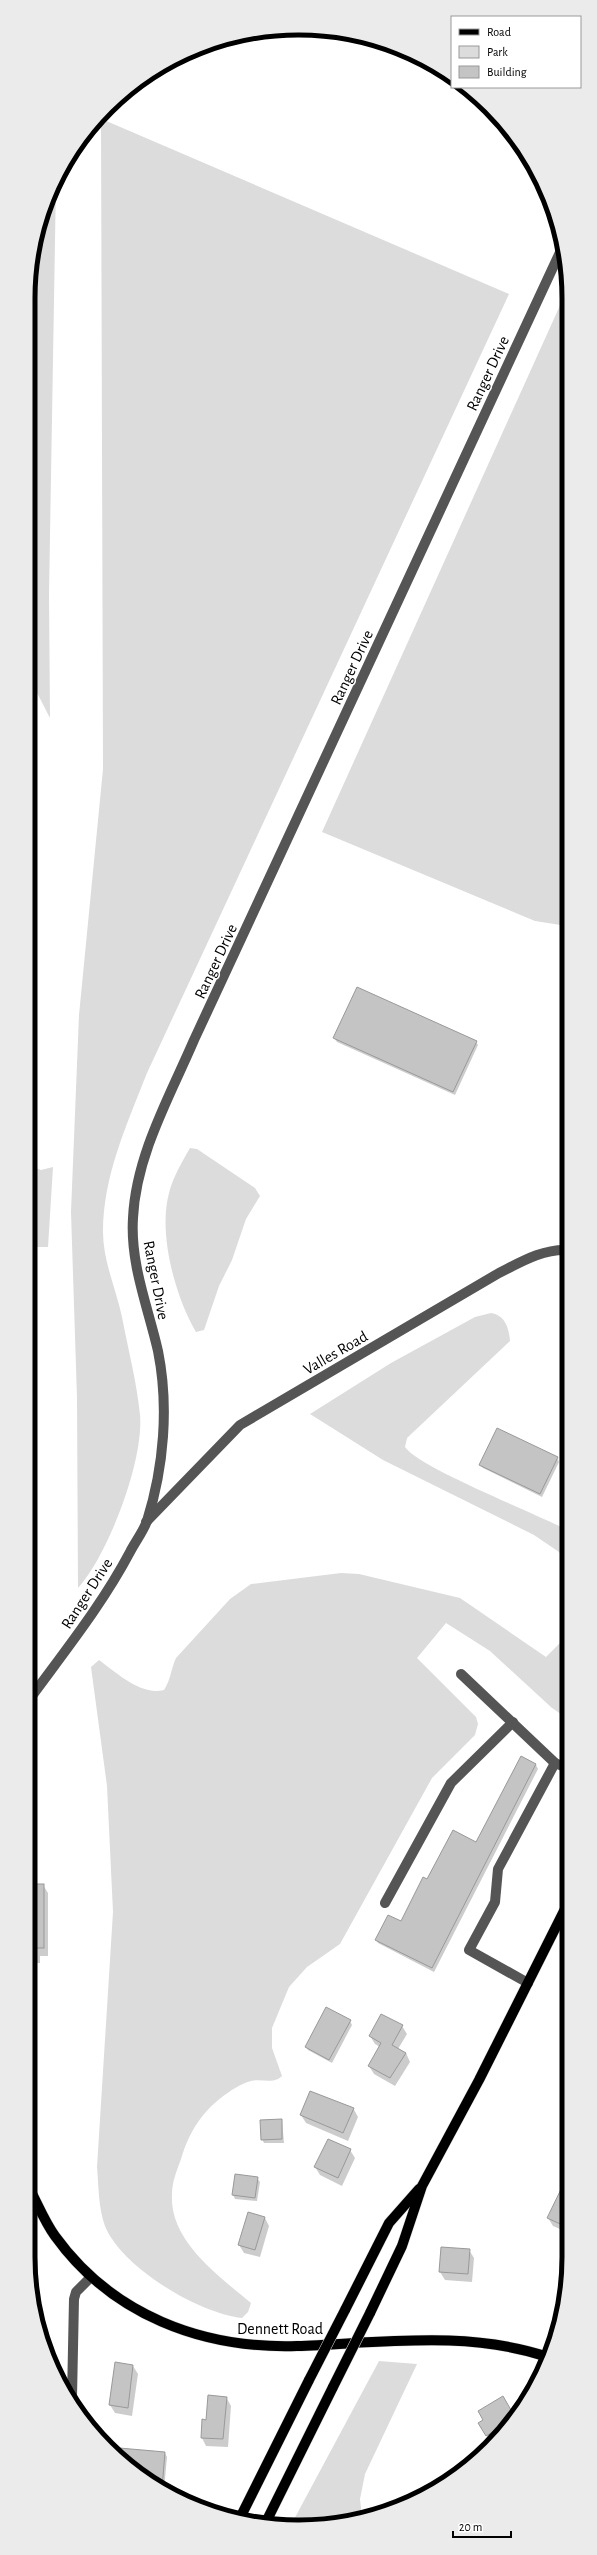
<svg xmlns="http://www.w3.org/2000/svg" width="597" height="2555" font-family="'Alegreya Sans',sans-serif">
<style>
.green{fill:#dcdcdc}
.shadow{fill:#0003}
.building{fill:#c4c4c4;stroke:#999}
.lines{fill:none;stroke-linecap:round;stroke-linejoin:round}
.major-casing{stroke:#dbdbdb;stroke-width:11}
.minor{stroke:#555;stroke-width:10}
.major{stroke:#000;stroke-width:10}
.major-bridge-casing{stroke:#dbdbdb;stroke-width:11;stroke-linecap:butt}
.major-bridge{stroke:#000;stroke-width:10}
.labels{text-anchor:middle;stroke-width:3;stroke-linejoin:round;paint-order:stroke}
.street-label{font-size:16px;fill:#000;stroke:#fff}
.rim{fill:none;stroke:#000;stroke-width:5}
</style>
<rect width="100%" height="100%" fill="#fff"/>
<g class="green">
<path d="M104,120L509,294L147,1073C127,1124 103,1176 103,1232C103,1261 116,1289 122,1317C128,1349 137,1383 140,1415C144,1461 108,1555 78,1588L77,1398L71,1212L79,1015L103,769L101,123Z"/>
<polygon points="56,182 49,595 50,718 30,679 30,263 42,211"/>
<polygon points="567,290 567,926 535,921 322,832"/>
<path d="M190,1148L197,1149L255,1188L260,1196L246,1219L232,1260L219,1286L204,1330L196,1332C175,1296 158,1234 169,1193C173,1177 182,1162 190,1148Z"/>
<polygon points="29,1166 41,1170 53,1167 48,1247 29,1247"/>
<path d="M491,1313C505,1315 509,1328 510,1341L407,1438L405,1447C418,1467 532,1512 561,1527L567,1532V1565L559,1552L534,1535L383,1460L310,1414L391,1363L475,1317Z"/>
<path d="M341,1573L359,1574L460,1598L546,1657L567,1636V1718L552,1708L490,1651L446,1623L417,1658L476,1717L478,1724L475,1735L432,1778L340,1944L307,1967L289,1987L272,2028V2048L282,2076C273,2085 262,2078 251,2081C240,2084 230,2091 222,2097C200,2114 189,2133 181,2159C177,2170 172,2182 172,2194C169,2241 219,2276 251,2303L248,2312L242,2318C199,2313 133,2273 110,2236C98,2217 99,2189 97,2167L113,1912L107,1786L91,1667L99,1660C117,1673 141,1696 164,1690C171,1679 171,1669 176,1658L230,1599L251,1584Z"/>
<path d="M29,1638C39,1650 38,1661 29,1672Z"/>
<polygon points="379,2361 417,2364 365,2474 360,2499 362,2518 291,2525"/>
</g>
<g class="shadow">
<polygon points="463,88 480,100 474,104"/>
<polygon points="334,1038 476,1042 478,1045 455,1095 337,1042"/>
<polygon points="557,1458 559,1462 542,1497 483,1468 480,1465"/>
<polygon points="521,1757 536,1765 538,1769 434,1972 378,1943 376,1940 402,1923 428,1880 476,1843"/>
<polygon points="28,1885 43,1885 48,1893 48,1956 40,1956 40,1963 28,1963"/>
<polygon points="350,2021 352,2025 332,2063 308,2050 306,2047"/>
<polygon points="402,2026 407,2034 398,2049 406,2053 410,2062 395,2086 374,2074 369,2066 380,2047 375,2044 370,2036"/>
<polygon points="353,2108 358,2117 348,2141 306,2123 301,2115"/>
<polygon points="282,2120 284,2143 264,2143 262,2139"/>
<polygon points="350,2150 355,2158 342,2186 320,2175 315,2167"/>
<polygon points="257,2178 260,2182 257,2201 235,2199 233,2195"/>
<polygon points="567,2192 567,2232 553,2226 548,2218"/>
<polygon points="265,2218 269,2226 260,2257 244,2253 239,2245"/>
<polygon points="469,2250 474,2258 472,2282 445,2280 440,2272"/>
<polygon points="133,2366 138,2374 132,2416 115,2413 110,2405"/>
<polygon points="226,2397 231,2406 228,2447 206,2446 202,2438 207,2421"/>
<polygon points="514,2417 497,2440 494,2436 489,2439 479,2423"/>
<polygon points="116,2449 165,2453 167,2457 164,2490 134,2471 115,2454"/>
</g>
<g class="building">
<polygon points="357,987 477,1041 453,1092 333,1038"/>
<polygon points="497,1428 558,1457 540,1494 479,1465"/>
<polygon points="521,1756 536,1764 432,1968 375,1940 388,1915 401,1921 423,1877 427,1879 453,1830 476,1842"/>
<rect x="28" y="1884" width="16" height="64"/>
<polygon points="326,2007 351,2020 329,2060 305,2047"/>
<polygon points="381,2014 403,2025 392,2045 406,2053 390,2078 368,2066 381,2043 369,2036"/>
<polygon points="310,2091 354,2108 343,2133 300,2115"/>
<polygon points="282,2119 282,2139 261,2140 260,2120"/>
<polygon points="328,2139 351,2149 338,2178 314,2167"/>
<polygon points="235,2174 258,2177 255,2198 232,2195"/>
<polygon points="567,2177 567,2227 547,2218"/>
<polygon points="248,2212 265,2217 255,2250 238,2245"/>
<polygon points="441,2247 470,2249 468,2274 439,2272"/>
<polygon points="115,2362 133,2365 128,2408 109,2405"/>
<polygon points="208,2395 227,2397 223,2439 201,2438 202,2419 206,2420"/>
<polygon points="503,2396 515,2417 496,2440 491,2433 486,2436 478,2423 483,2420 478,2411"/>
<polygon points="108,2447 165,2452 162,2489 134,2471"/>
</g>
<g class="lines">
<defs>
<g id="major">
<path d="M28,2186C37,2202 44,2221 55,2236C112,2315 202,2349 297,2346C381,2343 467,2330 548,2357"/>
<polyline points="345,2310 389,2223 419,2189"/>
<polyline points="370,2313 402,2246 422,2186 479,2080 567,1905"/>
<polyline points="239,2520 309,2380"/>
<polyline points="265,2524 333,2387"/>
</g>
</defs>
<use href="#major" class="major-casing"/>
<g class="minor">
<path d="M146,1522L240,1425L499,1273C521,1262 542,1249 567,1250"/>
<polyline points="461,1674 555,1763"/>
<path d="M29,1700C64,1652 102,1605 130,1552C135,1542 143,1532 147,1521C164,1467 169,1406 158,1351C148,1307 130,1264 133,1218C136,1155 170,1096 194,1040L562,248"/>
<polyline points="385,1903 451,1783 513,1722"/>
<polyline points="528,1983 469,1950 495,1902 498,1869 555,1763 567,1768"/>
<polyline points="72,2397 74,2299 76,2292 91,2277"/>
</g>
<use href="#major" class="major"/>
<defs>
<g id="major-bridge">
<polyline points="309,2380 345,2310"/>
<polyline points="333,2387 370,2313"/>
</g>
</defs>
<use href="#major-bridge" class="major-bridge-casing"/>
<use href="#major-bridge" class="major-bridge"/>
</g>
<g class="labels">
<g class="street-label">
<text transform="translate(487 373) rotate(-65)" y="6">Ranger Drive</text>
<text transform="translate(351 667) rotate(-65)" y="6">Ranger Drive</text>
<text transform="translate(215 961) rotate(-65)" y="6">Ranger Drive</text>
<text transform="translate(157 1280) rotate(79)" y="6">Ranger Drive</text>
<text transform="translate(335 1352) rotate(-30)" y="6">Valles Road</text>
<text transform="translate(86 1593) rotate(-57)" y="6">Ranger Drive</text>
<text x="280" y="2334">Dennett Road</text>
</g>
</g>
<path d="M0 0H597V2555H0ZM298 35H299A263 263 0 0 1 562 298V2257A263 263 0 0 1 299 2520H298A263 263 0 0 1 35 2257V298A263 263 0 0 1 298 35Z" fill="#ebebeb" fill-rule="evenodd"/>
<path class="rim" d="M298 35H299A263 263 0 0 1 562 298V2257A263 263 0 0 1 299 2520H298A263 263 0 0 1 35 2257V298A263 263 0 0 1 298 35Z"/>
<rect x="451" y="16" width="130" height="72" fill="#ffffff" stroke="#999999"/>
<rect x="459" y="29" width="20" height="6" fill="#000000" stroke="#999999"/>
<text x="487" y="36" font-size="12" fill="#000000">Road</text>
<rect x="459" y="46" width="20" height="12" fill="#dcdcdc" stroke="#999999"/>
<text x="487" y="56" font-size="12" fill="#000000">Park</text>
<rect x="459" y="66" width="20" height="12" fill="#c4c4c4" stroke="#999999"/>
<text x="487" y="76" font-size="12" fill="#000000">Building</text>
<path d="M453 2531v6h58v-6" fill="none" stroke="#000000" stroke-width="2"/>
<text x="459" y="2531" font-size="12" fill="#000000" stroke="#ffffff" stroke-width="3" paint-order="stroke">20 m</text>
</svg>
